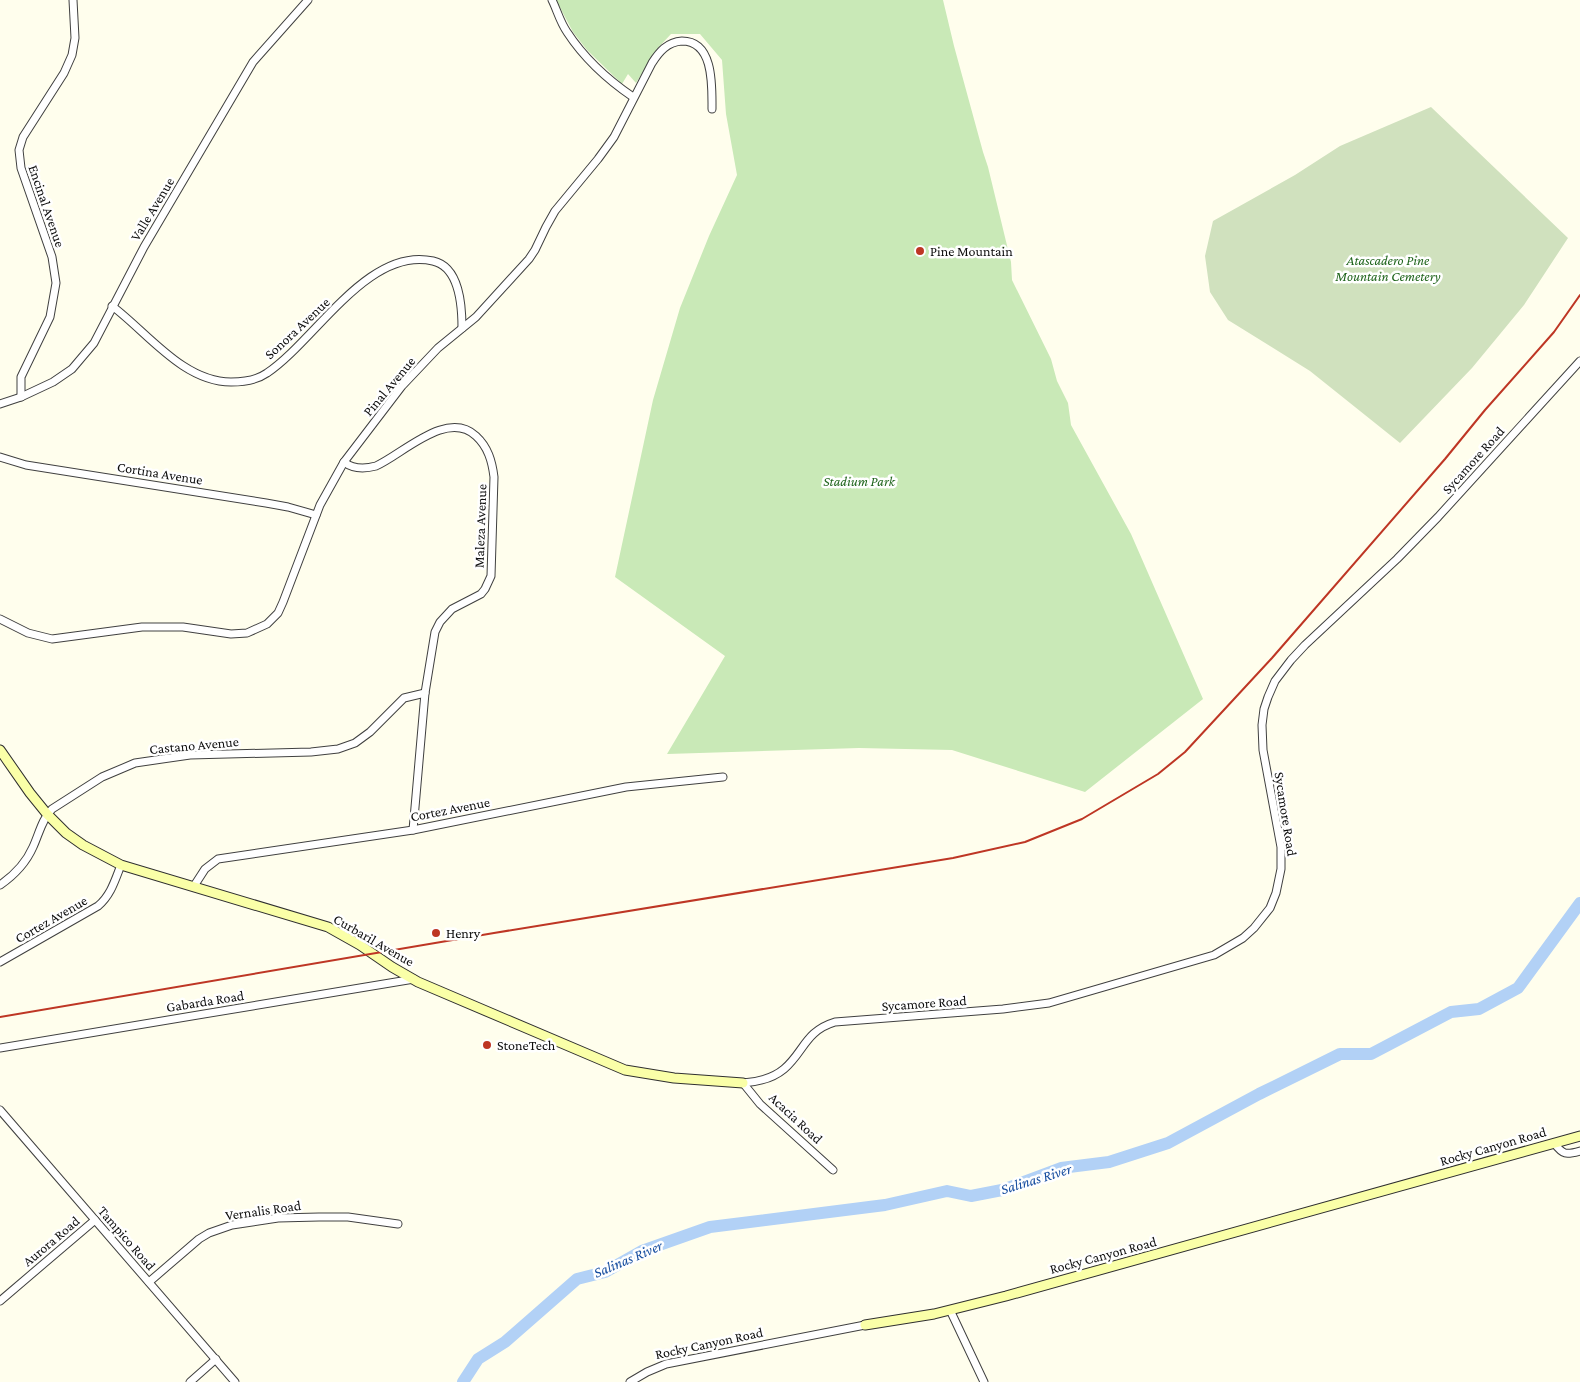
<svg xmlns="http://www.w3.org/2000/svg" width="1580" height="1382" font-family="'Crimson Pro',serif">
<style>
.green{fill:#c9e9b7}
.cemetery{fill:#d0e1be}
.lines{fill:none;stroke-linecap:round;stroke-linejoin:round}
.river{stroke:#b2d1f6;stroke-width:12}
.street-casing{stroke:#404040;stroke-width:9}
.secondary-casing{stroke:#2f2f2f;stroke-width:11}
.street{stroke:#fff;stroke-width:7}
.secondary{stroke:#faffa8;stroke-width:9}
.rail{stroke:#be3624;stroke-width:2}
.poi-dot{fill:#be3624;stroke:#fff;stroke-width:2}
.labels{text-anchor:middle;stroke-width:5;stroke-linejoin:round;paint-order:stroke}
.street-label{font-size:14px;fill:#0d0d0d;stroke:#fff}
.poi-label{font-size:14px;fill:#0d0d0d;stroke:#fff;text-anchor:start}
.park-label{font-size:14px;font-style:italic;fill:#20651d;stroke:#fff}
.water-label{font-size:15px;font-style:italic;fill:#164d9f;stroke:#fff}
</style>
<rect width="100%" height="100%" fill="#fffeed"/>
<polygon class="green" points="556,0 943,0 954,46 983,152 988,167 1011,262 1012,280 1051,359 1057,381 1068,403 1071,425 1131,534 1203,699 1085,792 952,750 859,748 667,754 725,656 615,577 653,400 680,308 709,236 737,175 726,114 722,60 700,34 671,34 657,49 636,83 628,74 622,84 587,50 573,32"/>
<polygon class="cemetery" points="1431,107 1568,238 1524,305 1472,368 1400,443 1310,371 1228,320 1210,292 1205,256 1213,221 1295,175 1340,146"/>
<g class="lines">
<polyline class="river" points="463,1382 478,1359 505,1342 577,1279 605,1272 642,1251 710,1227 885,1205 947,1191 971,1196 1002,1190 1061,1168 1109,1162 1168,1143 1259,1094 1340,1054 1371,1054 1451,1012 1479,1009 1518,988 1580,903"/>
<defs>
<g id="street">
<path d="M552,0C557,10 560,22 567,32C584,58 608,80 633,97"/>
<path d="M112,306C147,332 183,382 231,382C243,382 257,380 267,373C315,341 368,246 433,261C460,267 462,306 462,328"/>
<polyline points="21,397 21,377 50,317 56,283 52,257 21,168 19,150 23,137 64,73 72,55 75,38 73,0"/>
<polyline points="0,404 21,397 53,382 72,369 94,343 144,247 253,62 308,0"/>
<polyline points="0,457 26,465 266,503 288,507 316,515"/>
<path d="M344,462C353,469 365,469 376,466C403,454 447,409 476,436C488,447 492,461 494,477L491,576L485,589L481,594L452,609L440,622L435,632L425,693L413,830"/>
<path d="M0,619L28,633L52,639L142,627H183L231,634L247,633L267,624L278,613L283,602L320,505L344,462L402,386L438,348L476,317L529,259L535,250L546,227L555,211L598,159L614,137L652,63C659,52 667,42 682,41C714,41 712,86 712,109"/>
<path d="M0,885C13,876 26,863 33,847C39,834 42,819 52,809L102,777L135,763L190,755L311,752L338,749L355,743L370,732L404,698L425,693"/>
<polyline points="194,886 205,869 218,859 413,830 626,787 723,777"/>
<path d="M0,962L98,906C111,895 115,880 121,865"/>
<polyline points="0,1048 414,979"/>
<path d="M743,1083C758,1082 772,1079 784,1069C804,1052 805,1031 835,1022L1003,1009L1049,1003L1214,955L1243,938L1254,928L1270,908L1276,893L1281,869V847L1263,750L1262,725L1264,709L1268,697L1275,681L1291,660L1305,645L1397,559L1438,517L1580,361"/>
<polyline points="743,1083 760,1104 833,1170"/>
<polyline points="0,1110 235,1382"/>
<path d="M1554,1143C1563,1155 1566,1155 1580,1151"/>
<polyline points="149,1282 199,1239 209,1233 232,1225 278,1218 319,1217 348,1217 398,1224"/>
<polyline points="0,1301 95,1220"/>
<polyline points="950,1310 984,1382"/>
<polyline points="190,1382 216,1359"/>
<polyline points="630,1382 647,1372 666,1364 865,1325"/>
</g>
<g id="secondary">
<polyline points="0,750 30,793 47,814 66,833 83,845 121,865 328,927 360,945 392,967 418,982 625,1070 674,1078 743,1083"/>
<polyline points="865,1325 934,1314 1006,1296 1580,1136"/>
</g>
</defs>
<use href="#street" class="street-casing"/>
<use href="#secondary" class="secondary-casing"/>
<use href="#street" class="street"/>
<use href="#secondary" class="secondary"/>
<polyline class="rail" points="0,1017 494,933 953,858 1025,842 1082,819 1158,774 1185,752 1272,658 1445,459 1485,410 1554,332 1580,295"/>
</g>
<g class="poi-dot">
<circle cx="920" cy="251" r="5"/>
<circle cx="436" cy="933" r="5"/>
<circle cx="487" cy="1045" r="5"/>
</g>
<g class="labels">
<g class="street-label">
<text transform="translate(47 206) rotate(71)" y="5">Encinal Avenue</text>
<text transform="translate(152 209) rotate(-59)" y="5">Valle Avenue</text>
<text transform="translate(297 328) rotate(-43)" y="5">Sonora Avenue</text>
<text transform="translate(389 386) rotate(-50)" y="5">Pinal Avenue</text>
<text transform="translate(1473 460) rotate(-48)" y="5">Sycamore Road</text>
<text transform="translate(160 473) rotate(9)" y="5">Cortina Avenue</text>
<text transform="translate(480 526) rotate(-88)" y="5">Maleza Avenue</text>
<text transform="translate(194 745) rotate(-5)" y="5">Castano Avenue</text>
<text transform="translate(450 809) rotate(-11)" y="5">Cortez Avenue</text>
<text transform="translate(1286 814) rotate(81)" y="5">Sycamore Road</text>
<text transform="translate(51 919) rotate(-30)" y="5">Cortez Avenue</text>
<text transform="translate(374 940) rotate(30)" y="5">Curbaril Avenue</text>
<text transform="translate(205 1001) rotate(-9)" y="5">Gabarda Road</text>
<text transform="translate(924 1003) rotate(-4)" y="5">Sycamore Road</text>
<text transform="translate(796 1118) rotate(43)" y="5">Acacia Road</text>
<text transform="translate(1493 1146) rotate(-16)" y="5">Rocky Canyon Road</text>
<text transform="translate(263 1210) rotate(-8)" y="5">Vernalis Road</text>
<text transform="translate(127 1238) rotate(49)" y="5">Tampico Road</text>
<text transform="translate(51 1241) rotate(-40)" y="5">Aurora Road</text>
<text transform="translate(1103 1255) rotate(-15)" y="5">Rocky Canyon Road</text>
<text transform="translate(709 1343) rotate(-12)" y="5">Rocky Canyon Road</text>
</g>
<g class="poi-label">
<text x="930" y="256">Pine Mountain</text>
<text x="446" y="938">Henry</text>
<text x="497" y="1050">StoneTech</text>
</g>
<g class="park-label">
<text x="1388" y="265">Atascadero Pine<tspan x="1388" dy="16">Mountain Cemetery</tspan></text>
<text x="859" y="486">Stadium Park</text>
</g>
<g class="water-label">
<text transform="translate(1036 1179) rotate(-17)" y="5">Salinas River</text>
<text transform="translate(628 1259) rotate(-23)" y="5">Salinas River</text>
</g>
</g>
</svg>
